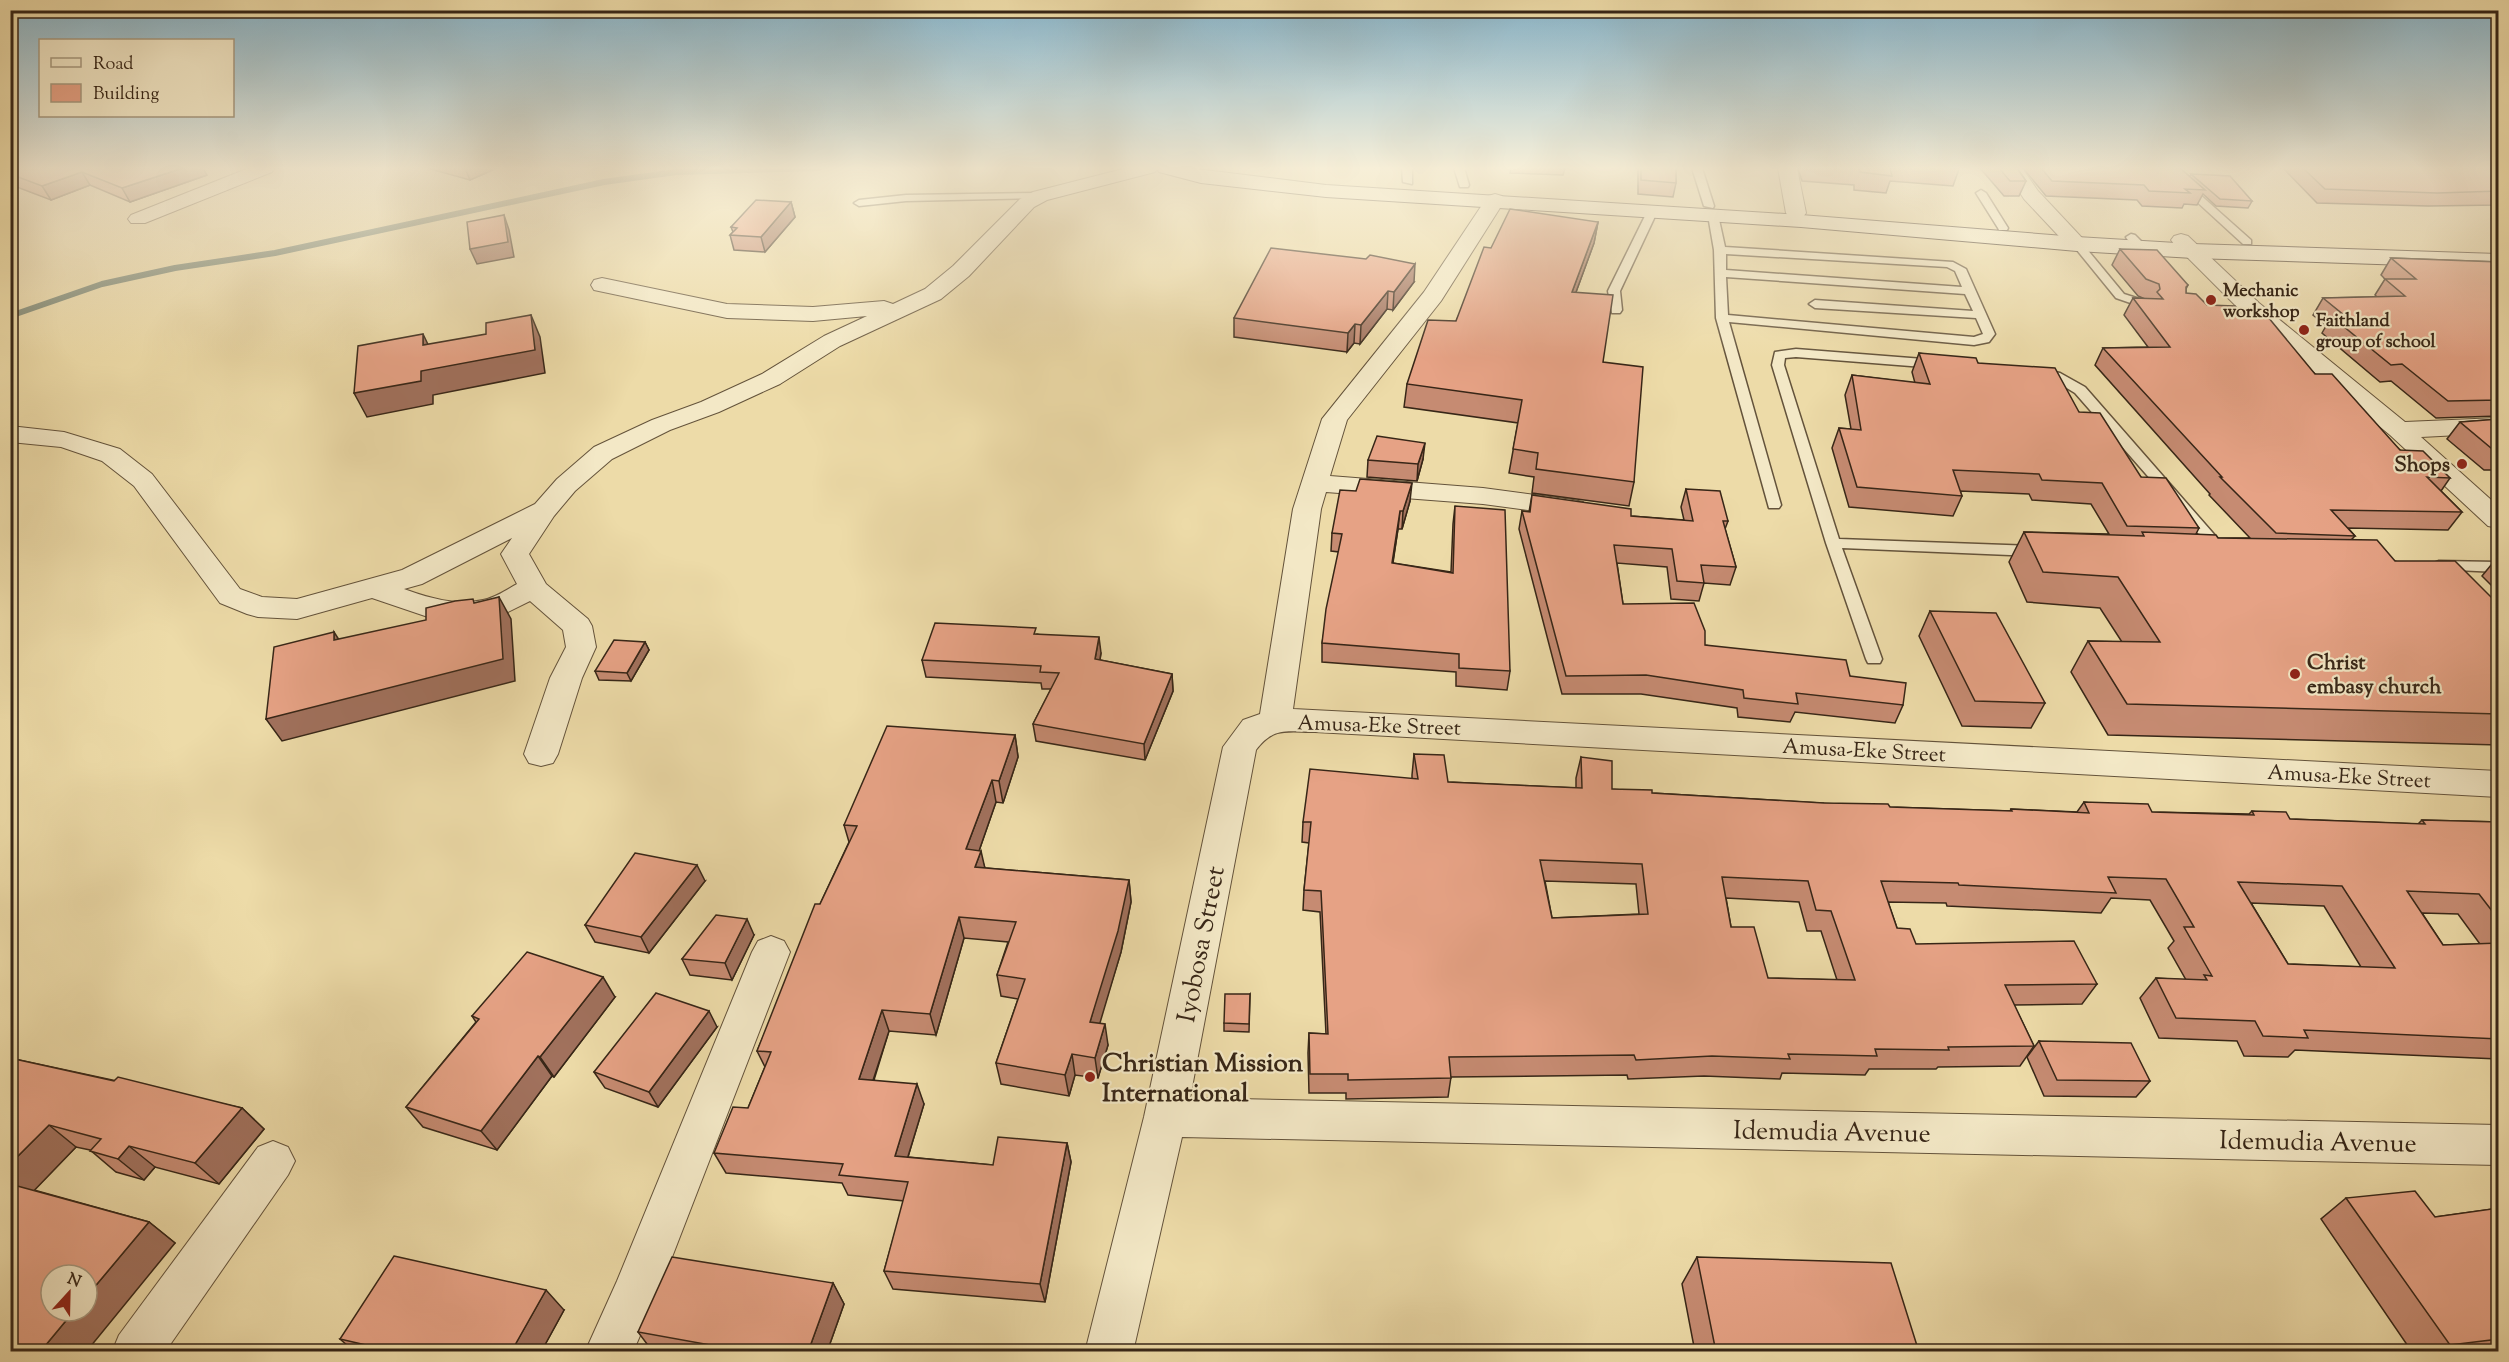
<svg xmlns="http://www.w3.org/2000/svg" width="2509" height="1362" font-family="'Sorts Mill Goudy',serif">
<style>
.lines{fill:none;stroke-linecap:round;stroke-linejoin:round}
.stream{stroke:#727f6d;stroke-width:6}
.lane-casing{stroke:#64533b;stroke-width:3}
.street-casing{stroke:#64533b;stroke-width:2}
.secondary-casing{stroke:#372617;stroke-width:2}
.lane{fill:#f3e8c6;fill-rule:evenodd}
.street{fill:#f3e8c6;fill-rule:evenodd}
.secondary{fill:#f3e8c6;fill-rule:evenodd}
.wall{fill:#c68b72;stroke:#372617;stroke-width:1.5;fill-rule:evenodd}
.shaded-wall{fill:#a1715d;stroke:#372617;stroke-width:1.5}
.building{fill:#e6a285;stroke:#372617;stroke-width:1.5;fill-rule:evenodd}
.poi-dot{fill:#8f2418;stroke:#f3e8c6;stroke-width:2}
.labels{text-anchor:middle;stroke-width:4.5;stroke-linejoin:round;paint-order:stroke}
.far-poi-label{font-size:18px;font-weight:bold;fill:#372617;stroke:#f3e8c6;text-anchor:start}
.poi-label{font-size:21px;font-weight:bold;fill:#372617;stroke:#f3e8c6;text-anchor:end}
.street-label{font-size:21px;fill:#372617;stroke:#f3e8c6}
.near-street-label{font-size:26px;fill:#372617;stroke:#f3e8c6}
.near-poi-label{font-size:26px;font-weight:bold;fill:#372617;stroke:#f3e8c6;text-anchor:start}
</style>
<rect width="100%" height="100%" fill="#eddba8"/>
<filter id="stains"><feTurbulence type="fractalNoise" baseFrequency=".00333" numOctaves="4"/><feColorMatrix values="0 0 0 0 .2 0 0 0 0 .09 0 0 0 0 .02 0 0 0 .5 -.17"/></filter>
<radialGradient id="worn" r=".72"><stop offset=".6" stop-color="#630" stop-opacity="0"/><stop offset="1" stop-color="#630" stop-opacity=".3"/></radialGradient>
<g class="lines">
<polyline class="stream" points="10,316 102,284 175,268 275,253 604,182 676,172 819,168"/>
<defs>
<g id="lane">
<polygon points="1402,168 1412,168 1412,184 1403,182"/>
<polygon points="1454,168 1464,168 1469,185 1468,187 1460,187"/>
<polygon points="1692,168 1702,168 1714,206 1713,208 1704,206"/>
<polygon points="2160,168 2170,168 2251,240 2251,244 2243,244"/>
<polygon points="1981,190 1986,193 2008,228 2007,230 1999,230 1998,228 1976,193"/>
<polygon points="1040,193 1045,196 1044,198 906,201 859,206 854,203 859,200 906,195"/>
<polygon points="1652,209 1657,212 1620,291 1622,310 1620,313 1612,313 1608,291 1647,212"/>
<path d="M1713,212L1718,215L1725,247L1953,262L1966,269L1995,334L1989,342L1974,345L1729,322L1781,505L1779,508H1769L1716,318L1714,250L1708,215ZM1726,254L1947,267L1955,271L1962,287L1726,270ZM1726,277L1965,294L1973,311L1815,300L1809,304L1815,308L1976,318L1983,334L1974,337L1728,315Z"/>
<polygon points="2131,234 2135,235 2155,255 2155,259 2147,259 2127,239 2126,237"/>
<polygon points="2077,241 2081,242 2124,294 2149,302 2149,306 2145,308 2116,298 2072,244"/>
<polygon points="1796,349 1936,360 1942,364 1936,368 1796,357 1785,358 1784,365 1839,539 2036,546 2043,551 2036,556 1842,548 1882,659 1880,663 1868,663 1866,659 1826,543 1772,365 1775,352"/>
<polygon points="2039,369 2060,373 2085,387 2226,548 2228,551 2226,554 2216,554 2075,393 2052,379 2035,376 2033,373 2035,370"/>
<polygon points="2439,561 2498,562 2498,572 2434,569 2431,566 2434,563"/>
</g>
<g id="street">
<polygon points="249,168 275,168 272,172 145,223 131,223 128,219 131,215"/>
<path d="M1127,168H1158L1155,172L1047,200L1034,207L969,276L941,299L840,346L780,384L719,412L670,430L612,459L575,491L554,516L529,554L546,584L588,619L592,626L596,647L582,678L558,754L553,763L541,766L529,763L524,754L550,678L566,647L563,630L530,601L502,615L471,621L428,617L372,598L297,619L258,617L247,614L220,603L134,486L102,461L61,447L10,442V426L64,432L120,449L152,474L240,589L262,597L297,599L402,570L535,504L557,479L594,447L652,420L701,402L762,374L824,336L867,316L813,321L727,318L594,290L591,285L594,280L602,278L727,304L813,307L884,301L893,304L925,289L953,266L1020,199L1033,192ZM512,538L501,554L517,584C506,590 495,598 483,600C456,606 429,598 404,589L422,584Z"/>
<polygon points="1778,168 1797,168 1806,213 1803,217 1789,217 1786,213"/>
<polygon points="2004,168 2022,168 2038,191 2084,240 2087,244 2084,248 2077,250 2070,248 2024,199"/>
<path d="M1495,194L1502,196L1505,200L1441,301L1347,420L1330,476L1483,488L1573,500L1583,502L1587,508L1583,514L1573,516L1483,504L1326,492L1321,509L1293,709L2498,771V797L1315,732C1288,732 1274,726 1256,750L1190,1098L2498,1125V1165L1182,1137L1133,1352H1085L1144,1117L1223,747L1243,720L1260,714L1293,509L1322,419L1424,292L1488,196Z"/>
<polygon points="2181,234 2188,236 2259,303 2405,422 2498,418 2498,433 2421,437 2498,506 2498,528 2488,526 2390,435 2243,313 2174,244 2171,240 2174,236"/>
<polygon points="771,936 784,941 790,952 657,1296 633,1352 585,1352 617,1281 752,952 758,941"/>
<polygon points="273,1141 288,1147 295,1161 288,1175 165,1352 112,1352 119,1335 258,1147"/>
</g>
<polygon id="secondary" points="1156,168 1188,168 1326,185 1801,215 2077,237 2193,244 2498,254 2498,268 2193,258 2077,251 1801,227 1326,197 1201,183 1159,172"/>
</defs>
<use href="#lane" class="lane-casing"/>
<use href="#street" class="street-casing"/>
<use href="#secondary" class="secondary-casing"/>
<use href="#lane" class="lane"/>
<use href="#street" class="street"/>
<use href="#secondary" class="secondary"/>
</g>
<g class="wall">
<polygon points="10,168 207,175 130,202 90,185 51,200 17,187 10,189"/>
<polygon points="427,168 497,168 470,180"/>
<polygon points="1511,168 1565,168 1563,175 1510,173"/>
<polygon points="1638,168 1676,168 1676,183 1673,197 1638,194"/>
<polygon points="1798,168 1959,168 1959,169 1953,186 1890,181 1886,193 1854,190 1854,185 1802,181"/>
<polygon points="1980,168 2017,168 2026,181 2019,196 2004,196"/>
<polygon points="2023,168 2180,168 2190,177 2191,174 2252,201 2248,208 2216,206 2203,194 2197,205 2184,204 2182,208 2142,206 2137,200 2046,196"/>
<polygon points="2283,168 2488,168 2499,175 2499,205 2428,206 2317,203"/>
<polygon points="2490,168 2499,168 2499,173"/>
<polygon points="791,202 795,217 765,252 734,250 730,235 733,232 731,227"/>
<polygon points="1598,222 1594,243 1576,292 1603,362 1634,482 1629,506 1532,493 1534,477 1509,473 1518,423 1404,407 1407,384 1456,321 1491,248"/>
<polygon points="2120,249 2188,285 2186,289 2186,293 2207,305 2246,318 2315,374 2400,450 2450,478 2441,491 2462,512 2448,530 2348,528 2355,536 2352,539 2395,561 2499,605 2499,745 2108,735 2071,672 2088,641 2122,642 2100,608 2027,602 2009,562 2024,532 2109,534 2091,504 2032,500 2029,494 1960,491 1962,496 1953,516 1849,507 1832,448 1839,428 1851,429 1845,395 1852,375 1915,383 1912,372 1919,353 1978,363 2079,412 2141,477 2199,528 2196,534 2218,538 2250,538 2209,495 2210,494 2095,365 2103,348 2148,347 2124,315 2133,298 2145,299 2138,296 2112,265"/>
<polygon points="2391,258 2499,262 2499,416 2436,418 2391,381 2380,382 2322,333 2326,326 2313,315 2323,298 2377,297 2375,295 2385,279 2381,275"/>
<polygon points="1414,282 1393,310 1387,309 1360,344 1354,343 1347,352 1234,337 1234,318"/>
<polygon points="2499,419 2499,470 2484,470 2447,439 2460,422"/>
<polygon points="1423,459 1417,481 1367,477 1368,460"/>
<polygon points="1686,489 1728,521 1725,529 1736,567 1730,585 1704,583 1699,601 1671,599 1667,567 1617,563 1623,604 1705,645 1850,676 1903,705 1895,723 1795,712 1790,722 1738,717 1737,708 1641,694 1562,694 1519,529 1522,511 1529,512 1532,495 1631,516 1684,520 1681,507"/>
<polygon points="1356,491 1410,501 1402,529 1398,529 1393,563 1451,572 1453,524 1455,506 1510,671 1507,690 1456,686 1456,672 1322,662 1322,643 1339,552 1331,551 1332,533"/>
<polygon points="2496,559 2499,559 2499,593 2482,576"/>
<polygon points="1930,611 2045,703 2031,728 1962,726 1919,636"/>
<polygon points="1037,634 1101,653 1100,660 1172,674 1173,691 1145,760 1036,741 1033,724 1051,689 1042,689 1041,683 926,677 922,660"/>
<polygon points="645,642 649,650 631,681 599,680 595,671"/>
<polygon points="1015,735 1018,757 1003,803 996,802 979,851 985,868 1129,880 1131,902 1121,952 1099,1023 1108,1045 1098,1078 1075,1075 1069,1096 1001,1084 996,1063 1018,999 1001,996 997,975 1008,942 964,938 936,1035 889,1031 874,1080 924,1104 908,1157 993,1165 1067,1143 1071,1162 1045,1302 893,1289 884,1271 904,1201 848,1195 842,1183 726,1173 714,1153 748,1108 765,1067 757,1051 820,904 849,842 844,825"/>
<path d="M1414,754L1448,782L1576,788V778L1581,757L1612,789L1652,793L1890,807L2010,811L2011,809L2077,812L2084,802L2152,812L2249,814L2252,811L2290,819L2418,824L2422,820L2499,822V1060L2498,1059L2295,1050L2288,1057L2244,1056L2237,1041L2159,1038L2140,998L2156,978L2186,980L2168,948L2174,941L2150,900L2111,898L2101,913L1947,906L1946,903L1888,902L1897,928L1916,944L2097,984L2082,1004L2014,1005L2034,1046L2020,1066L1938,1067L1936,1069H1869L1865,1075L1782,1073L1780,1079L1704,1076L1628,1079L1627,1075L1451,1077L1448,1097L1346,1099V1093H1309L1308,1053L1309,1033L1326,1034L1320,912L1303,910L1304,890L1309,843L1302,842L1303,822L1412,779V775ZM1545,881L1636,884L1639,914L1552,918ZM1726,898L1799,902L1807,931H1821L1837,980L1768,978L1731,927ZM2251,903L2324,906L2361,967L2288,964ZM2422,913L2458,914L2480,944L2443,945Z"/>
<polygon points="705,881 649,953 595,942 585,925"/>
<polygon points="754,935 732,980 690,975 682,959"/>
<polygon points="1250,994 1249,1032 1224,1031 1224,1023"/>
<polygon points="615,997 554,1077 552,1076 497,1150 423,1127 406,1107 476,1022 472,1016"/>
<polygon points="717,1027 658,1107 605,1088 594,1072"/>
<polygon points="2039,1041 2150,1081 2136,1097 2044,1096 2027,1057"/>
<polygon points="10,1058 242,1108 264,1129 219,1184 155,1167 144,1180 116,1172 90,1150 76,1147 34,1190 149,1222 175,1243 10,1352"/>
<polygon points="2346,1198 2435,1217 2499,1208 2499,1352 2412,1352 2321,1219"/>
<polygon points="1697,1257 1919,1352 1695,1352 1682,1284"/>
<polygon points="833,1283 844,1304 827,1352 653,1352 638,1332"/>
<polygon points="564,1310 541,1352 355,1352 340,1339"/>
</g>
<g class="shaded-wall">
<polygon points="183,168 203,168 207,175 130,202 122,188"/>
<polygon points="465,168 497,168 470,180"/>
<polygon points="82,172 90,185 51,200 42,186"/>
<polygon points="10,177 17,187 10,189"/>
<polygon points="791,202 795,217 765,252 761,237"/>
<polygon points="504,215 509,230 514,257 477,264 470,249"/>
<polygon points="1598,222 1594,243 1568,314 1572,292"/>
<polygon points="1415,264 1414,282 1393,310 1394,292"/>
<polygon points="1388,291 1387,309 1360,344 1361,325"/>
<polygon points="531,315 540,337 545,373 433,395 433,404 367,417 354,393 421,371"/>
<polygon points="1355,324 1354,343 1347,352 1348,333"/>
<polygon points="423,334 434,357 423,345"/>
<polygon points="1425,443 1423,459 1417,481 1418,464"/>
<polygon points="1412,483 1410,501 1402,529 1403,511"/>
<polygon points="1400,511 1398,529 1390,580 1392,563"/>
<polygon points="499,597 511,619 515,681 282,741 266,719"/>
<polygon points="334,632 348,654 334,640"/>
<polygon points="1099,637 1101,653 1097,676 1095,659"/>
<polygon points="645,642 649,650 631,681 627,673"/>
<polygon points="1172,674 1173,691 1145,760 1144,744"/>
<polygon points="1015,735 1018,757 1003,803 999,781"/>
<polygon points="992,780 996,802 972,871 966,849"/>
<polygon points="981,851 986,873 975,867"/>
<polygon points="697,865 705,881 649,953 641,937"/>
<polygon points="1129,880 1131,902 1121,952 1094,1043 1090,1022"/>
<polygon points="959,917 964,938 936,1035 930,1014"/>
<polygon points="747,919 754,935 732,980 725,963"/>
<polygon points="603,977 615,997 554,1077 540,1057"/>
<polygon points="882,1010 889,1031 867,1099 859,1079"/>
<polygon points="709,1011 717,1027 658,1107 649,1092"/>
<polygon points="1105,1024 1108,1045 1098,1078 1095,1058"/>
<polygon points="1072,1054 1075,1075 1069,1096 1065,1075"/>
<polygon points="538,1056 552,1076 497,1150 481,1131"/>
<polygon points="917,1084 924,1104 902,1176 895,1156"/>
<polygon points="242,1108 264,1129 219,1184 195,1163"/>
<polygon points="49,1125 76,1147 25,1200 10,1190 10,1164"/>
<polygon points="1067,1143 1071,1162 1045,1302 1040,1284"/>
<polygon points="129,1146 155,1167 144,1180 118,1159"/>
<polygon points="149,1222 175,1243 86,1352 40,1352 74,1311 87,1311 87,1296"/>
<polygon points="833,1283 844,1304 827,1352 808,1352"/>
<polygon points="546,1290 564,1310 541,1352 511,1352"/>
</g>
<g class="building">
<polygon points="10,168 183,168 122,188 82,172 42,186 10,174"/>
<polygon points="1641,168 1676,168 1676,183 1641,180"/>
<polygon points="1856,168 1890,168 1892,176 1860,172 1859,168"/>
<polygon points="1999,168 2017,168 2026,181 2010,181"/>
<polygon points="2041,168 2180,168 2205,190 2185,189 2190,193 2149,191 2144,185 2052,181"/>
<polygon points="2303,168 2488,168 2499,175 2499,191 2437,193 2325,189"/>
<polygon points="2191,174 2230,176 2252,201 2220,199"/>
<polygon points="756,200 791,202 761,237 730,235 737,228 731,227"/>
<polygon points="1510,209 1598,222 1572,292 1613,295 1603,362 1643,367 1634,482 1536,469 1538,453 1513,449 1522,400 1407,384 1428,320 1456,321 1484,247 1491,248"/>
<polygon points="504,215 508,242 470,249 467,222"/>
<polygon points="1271,248 1366,259 1370,255 1415,264 1394,292 1388,291 1361,325 1355,324 1348,333 1234,318"/>
<polygon points="2120,249 2157,250 2188,285 2186,287 2186,293 2196,294 2207,305 2235,306 2246,318 2268,317 2315,374 2332,374 2400,450 2423,451 2450,478 2427,477 2462,512 2331,510 2355,536 2276,533 2220,477 2222,477 2103,348 2170,347 2133,298 2163,299 2157,292 2160,289 2159,284 2146,279"/>
<polygon points="2391,258 2499,262 2499,400 2448,401 2402,364 2391,365 2332,317 2345,316 2323,298 2405,296 2385,279 2416,279"/>
<polygon points="531,315 535,350 421,371 421,381 354,393 358,346 423,334 423,345 486,334 486,323"/>
<polygon points="1919,353 1976,358 1978,363 2055,368 2079,412 2100,413 2141,477 2166,478 2199,528 2127,526 2102,483 2042,480 2039,474 1953,470 1962,496 1857,487 1839,428 1861,430 1852,375 1930,384"/>
<polygon points="2499,419 2499,453 2497,453 2460,422"/>
<polygon points="1377,436 1425,443 1418,464 1368,460"/>
<polygon points="1360,479 1412,483 1403,511 1400,511 1392,563 1453,573 1455,506 1505,510 1510,671 1459,668 1459,654 1322,643 1326,609 1342,534 1332,533 1340,490 1356,491"/>
<polygon points="1686,489 1720,491 1728,521 1723,521 1736,567 1701,565 1704,583 1677,581 1672,549 1614,545 1623,604 1694,603 1705,631 1705,645 1846,660 1850,676 1906,683 1903,705 1796,693 1798,704 1744,698 1743,690 1646,675 1566,676 1522,511 1530,512 1532,495 1631,509 1631,516 1693,521"/>
<polygon points="2024,532 2144,536 2142,532 2216,535 2218,538 2377,540 2395,561 2455,561 2499,605 2499,714 2127,704 2088,641 2160,642 2118,577 2043,572"/>
<polygon points="499,597 503,659 266,719 274,647 334,632 334,640 426,620 426,608 455,601 473,599 474,603"/>
<polygon points="1930,611 1996,613 2045,703 1975,701"/>
<polygon points="935,623 1036,628 1034,634 1099,637 1095,659 1172,674 1144,744 1033,724 1059,673 1040,672 1041,666 922,660"/>
<polygon points="614,640 645,642 627,673 595,671"/>
<polygon points="887,726 1015,735 999,781 992,780 966,849 981,851 975,867 1129,880 1118,931 1090,1022 1105,1024 1095,1058 1072,1054 1065,1075 996,1063 1025,979 997,975 1016,922 959,917 930,1014 882,1010 859,1079 917,1084 895,1156 993,1165 998,1137 1067,1143 1040,1284 884,1271 908,1182 839,1175 843,1164 714,1153 733,1107 748,1108 771,1052 757,1051 815,904 820,904 857,826 844,825"/>
<path d="M1414,754L1444,755L1448,782L1582,788L1581,757L1612,761V789L1652,790V793L1824,803L1888,804L1890,807L2012,811L2011,809L2089,813L2084,802L2148,804L2152,812L2254,815L2252,811L2286,812L2290,819L2425,824L2422,820L2499,822V920L2479,894L2407,891L2443,945L2499,943V1039L2304,1030L2308,1038L2263,1036L2255,1021L2176,1018L2156,978L2207,980L2204,975L2212,976L2184,927H2194L2166,879L2108,877L2116,893L1959,885L1958,883L1881,881L1897,928L1910,929L1916,944L2074,941L2097,984L2005,985L2034,1046L1948,1047L1949,1050L1875,1049L1877,1056L1788,1054L1790,1059L1712,1056L1636,1060L1634,1055L1449,1057L1451,1078L1348,1080V1074H1310L1309,1033L1328,1034L1321,891L1304,890L1311,822H1303L1310,769L1418,779ZM1540,860L1642,864L1648,914L1552,918ZM1722,877L1808,881L1816,910L1831,911L1855,980L1768,978L1754,927H1731ZM2238,882L2342,886L2395,968L2288,964Z"/>
<polygon points="635,853 697,865 641,937 585,925"/>
<polygon points="716,915 747,919 725,963 682,959"/>
<polygon points="527,952 603,977 540,1057 538,1056 481,1131 406,1107 479,1019 472,1016"/>
<polygon points="656,993 709,1011 649,1092 594,1072"/>
<polygon points="1225,994 1250,994 1249,1024 1224,1023"/>
<polygon points="2039,1041 2131,1043 2150,1081 2057,1080"/>
<polygon points="10,1058 114,1081 118,1077 242,1108 195,1163 129,1146 118,1159 90,1151 101,1139 49,1125 10,1164"/>
<polygon points="10,1184 149,1222 87,1296 87,1275 51,1275 51,1311 74,1311 40,1352 10,1352"/>
<polygon points="2415,1191 2435,1217 2499,1208 2499,1339 2450,1345 2346,1198"/>
<polygon points="394,1256 546,1290 511,1352 396,1352 340,1339"/>
<polygon points="672,1257 833,1283 808,1352 749,1352 638,1332"/>
<polygon points="1697,1257 1891,1263 1919,1352 1716,1352"/>
</g>
<linearGradient id="sky" x2="0" y2="1"><stop stop-color="#88b7ce"/><stop offset="0.47" stop-color="#f7efd8"/><stop offset="1" stop-color="#f7efd8" stop-opacity="0"/></linearGradient>
<rect width="2509" height="358" fill="url(#sky)"/>
<g class="poi-dot">
<circle cx="2211" cy="300" r="6"/>
<circle cx="2304" cy="330" r="6"/>
<circle cx="2462" cy="464" r="6"/>
<circle cx="2295" cy="674" r="6"/>
<circle cx="1090" cy="1077" r="6"/>
</g>
<g class="labels">
<g class="far-poi-label">
<text x="2223" y="296">Mechanic<tspan x="2223" dy="21">workshop</tspan></text>
<text x="2316" y="326">Faithland<tspan x="2316" dy="21">group of school</tspan></text>
</g>
<g class="poi-label">
<text x="2450" y="471">Shops</text>
<text x="2307" y="669" text-anchor="start">Christ<tspan x="2307" dy="24">embasy church</tspan></text>
</g>
<g class="street-label">
<text transform="translate(1379 725) rotate(2)" y="7">Amusa-Eke Street</text>
<text transform="translate(1864 750) rotate(3)" y="7">Amusa-Eke Street</text>
<text transform="translate(2349 776) rotate(3)" y="7">Amusa-Eke Street</text>
</g>
<g class="near-street-label">
<text transform="translate(1200 944) rotate(-79)" y="9">Iyobosa Street</text>
<text transform="translate(1832 1131) rotate(1)" y="9">Idemudia Avenue</text>
<text transform="translate(2318 1141) rotate(1)" y="9">Idemudia Avenue</text>
</g>
<g class="near-poi-label">
<text x="1102" y="1071">Christian Mission<tspan x="1102" dy="30">International</tspan></text>
</g>
</g>
<rect width="2509" height="1362" fill="none" stroke="#eddba8" stroke-width="36"/>
<rect x="12" y="12" width="2485" height="1338" fill="none" stroke="#372617" stroke-width="3"/>
<rect x="18" y="18" width="2473" height="1326" fill="none" stroke="#372617" stroke-width="1.5"/>
<rect x="39" y="39" width="195" height="78" fill="#f3e8c6" stroke="#a89a80" stroke-width="1.5"/>
<rect x="51" y="58" width="30" height="9" fill="#f3e8c6" stroke="#a89a80" stroke-width="1.5"/>
<text x="93" y="69" font-size="18" fill="#372617">Road</text>
<rect x="51" y="84" width="30" height="18" fill="#e6a285" stroke="#a89a80" stroke-width="1.5"/>
<text x="93" y="99" font-size="18" fill="#372617">Building</text>
<g transform="translate(69 1293) rotate(22)"><circle r="28" fill="#f3e8c6" stroke="#a89a80" stroke-width="1.5"/>
<path d="M0-4.5L10 22L0 15L-10 22Z" fill="#8f2418"/>
<text y="-9" font-size="16" font-weight="bold" text-anchor="middle" fill="#372617">N</text>
</g>
<rect width="100%" height="100%" filter="url(#stains)"/>
<rect width="100%" height="100%" fill="url(#worn)"/>
</svg>
